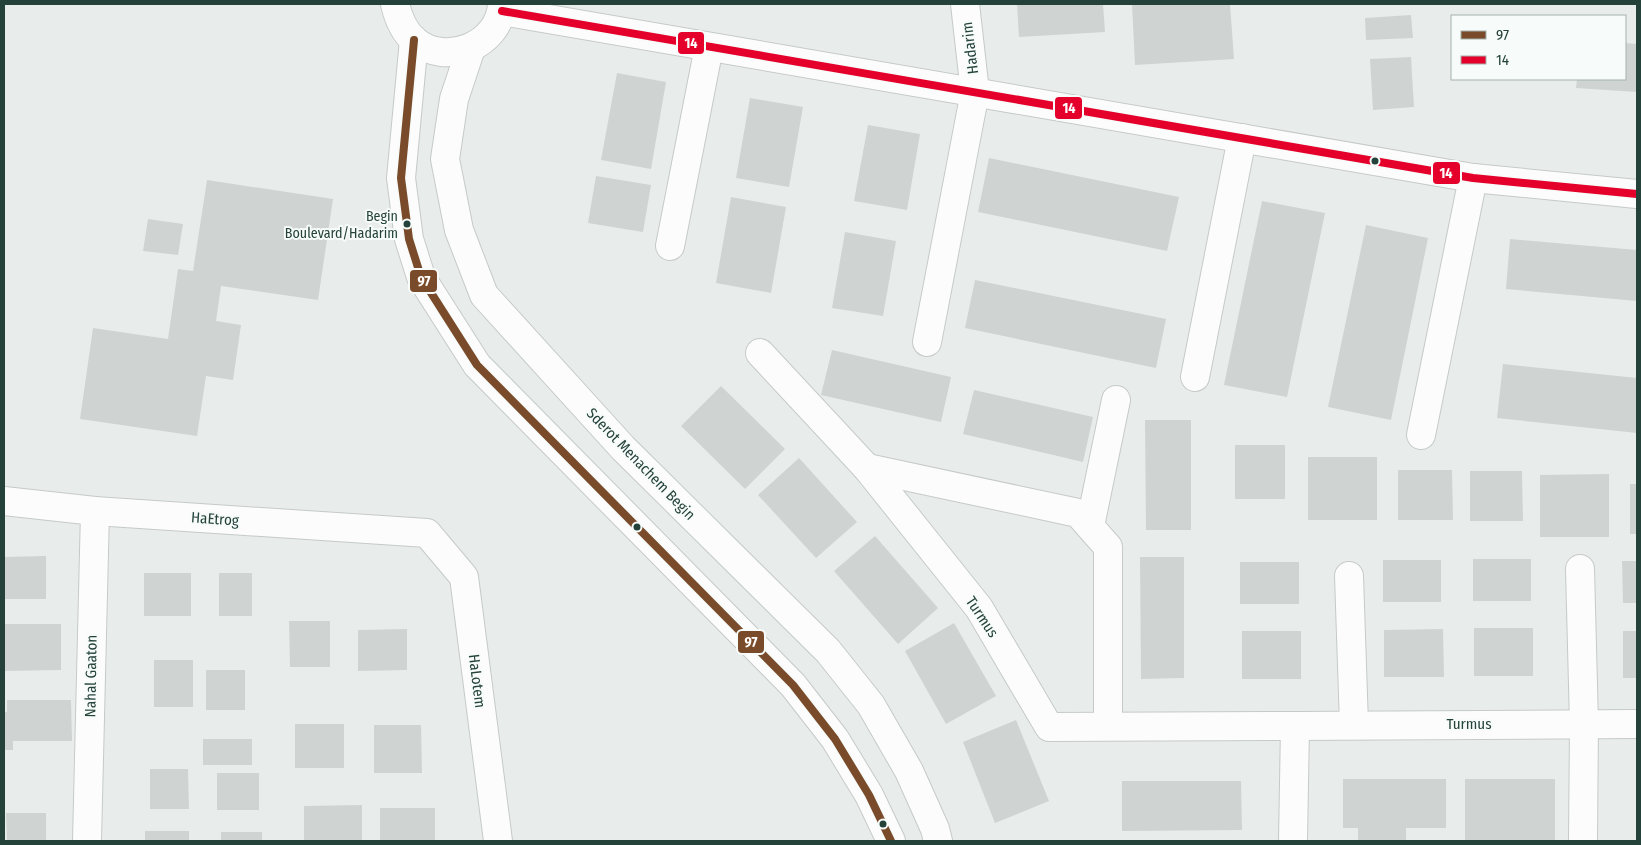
<svg xmlns="http://www.w3.org/2000/svg" width="1641" height="845" font-family="'Fira Sans Condensed',sans-serif">
<style>
.building{fill:#cfd4d2}
.lines{fill:none;stroke-linecap:round;stroke-linejoin:round}
.minor-casing{stroke:#c5cac8;stroke-width:30}
.minor{stroke:#fcfcfc;stroke-width:28}
.bus-1-casing{stroke:#f7fbf9;stroke-width:11}
.bus-2-casing{stroke:#f7fbf9;stroke-width:11}
.bus-1{stroke:#7a4b2a;stroke-width:8}
.bus-2{stroke:#e4002b;stroke-width:8}
.bus-dot{fill:#24423a;stroke:#f7fbf9;stroke-width:2}
.labels{text-anchor:middle;stroke-width:4;stroke-linejoin:round;paint-order:stroke}
.bus-label{font-size:14px;fill:#24423a;stroke:#f7fbf9;text-anchor:end}
.street-label{font-size:15px;fill:#24423a;stroke:#f7fbf9}
.line-badge{stroke:#f7fbf9;stroke-width:2}
.badge-label{font-size:14px;text-anchor:middle;font-weight:bold;fill:#fff}
</style>
<rect width="100%" height="100%" fill="#e8edeb"/>
<g class="building">
<polygon points="1017,4 1103,4 1105,32 1019,37"/>
<polygon points="1132,4 1230,4 1234,59 1135,65"/>
<polygon points="1411,15 1413,38 1366,40 1365,18"/>
<polygon points="1625,43 1637,44 1637,92 1576,88 1577,79 1625,79"/>
<polygon points="1411,57 1414,107 1373,110 1370,59"/>
<polygon points="617,73 666,82 651,169 601,160"/>
<polygon points="750,98 803,107 789,187 736,178"/>
<polygon points="868,125 920,134 907,210 854,201"/>
<polygon points="989,158 1179,197 1167,251 978,212"/>
<polygon points="596,176 651,185 643,232 588,223"/>
<polygon points="207,180 333,199 318,300 221,286 216,321 241,325 233,380 206,376 197,436 80,419 93,328 168,339 178,269 193,271"/>
<polygon points="731,197 786,207 771,293 716,283"/>
<polygon points="1262,201 1325,213 1287,397 1224,385"/>
<polygon points="148,219 183,224 178,255 143,251"/>
<polygon points="1366,225 1428,238 1391,420 1328,407"/>
<polygon points="845,232 896,241 883,316 832,308"/>
<polygon points="1510,239 1637,250 1637,301 1506,289"/>
<polygon points="975,280 1166,319 1156,368 965,328"/>
<polygon points="832,350 951,377 941,422 821,395"/>
<polygon points="1503,364 1637,378 1637,433 1497,418"/>
<polygon points="721,386 785,449 745,489 681,426"/>
<polygon points="974,390 1093,417 1083,462 963,434"/>
<polygon points="1145,420 1191,420 1191,530 1146,530"/>
<rect x="1235" y="445" width="50" height="54"/>
<rect x="1308" y="457" width="69" height="63"/>
<polygon points="799,458 857,522 816,558 758,495"/>
<polygon points="1398,470 1452,470 1453,520 1398,520"/>
<polygon points="1470,471 1522,471 1523,521 1470,521"/>
<polygon points="1609,474 1609,537 1540,537 1540,475"/>
<rect x="1630" y="484" width="7" height="50"/>
<polygon points="875,536 938,608 898,644 834,571"/>
<polygon points="46,556 46,599 4,599 4,557"/>
<polygon points="1140,557 1184,557 1184,678 1141,679"/>
<rect x="1473" y="559" width="58" height="42"/>
<rect x="1383" y="560" width="58" height="42"/>
<polygon points="1622,561 1637,561 1637,603 1623,603"/>
<rect x="1240" y="562" width="59" height="42"/>
<rect x="144" y="573" width="47" height="43"/>
<rect x="219" y="573" width="33" height="43"/>
<polygon points="289,621 330,621 330,667 290,667"/>
<polygon points="954,623 996,696 946,724 905,651"/>
<polygon points="4,624 61,624 61,670 4,671"/>
<rect x="1474" y="628" width="59" height="48"/>
<polygon points="407,629 407,670 358,671 358,630"/>
<polygon points="1443,629 1444,677 1384,677 1384,630"/>
<rect x="1242" y="631" width="59" height="48"/>
<rect x="1623" y="631" width="14" height="47"/>
<rect x="154" y="660" width="39" height="47"/>
<rect x="206" y="670" width="39" height="40"/>
<polygon points="7,700 71,700 72,741 13,741 13,750 4,750 4,712 7,712"/>
<polygon points="1016,720 1049,801 995,823 963,742"/>
<rect x="295" y="724" width="49" height="44"/>
<polygon points="374,725 421,725 422,773 374,773"/>
<rect x="203" y="739" width="49" height="26"/>
<polygon points="150,769 188,769 189,809 150,809"/>
<rect x="217" y="773" width="42" height="37"/>
<polygon points="1343,779 1446,779 1446,828 1406,828 1406,841 1358,841 1358,828 1343,828"/>
<rect x="1465" y="779" width="90" height="62"/>
<polygon points="1122,781 1241,781 1242,830 1122,831"/>
<polygon points="362,805 362,841 304,841 304,806"/>
<rect x="380" y="808" width="55" height="33"/>
<polygon points="6,813 46,813 46,841 7,841"/>
<rect x="145" y="831" width="44" height="10"/>
<rect x="221" y="832" width="41" height="9"/>
</g>
<g class="lines">
<defs>
<g id="minor">
<path d="M395,4C398,17 404,32 415,41C446,67 500,45 502,4"/>
<polyline points="502,11 1473,178 1637,194"/>
<polyline points="414,40 401,178 409,239 421,277 477,365 793,685 835,739 869,795 891,841"/>
<polyline points="471,48 454,99 445,159 459,230 484,295 623,448 828,651 871,705 909,771 935,829 938,841"/>
<polyline points="670,246 709,47"/>
<polyline points="927,342 975,92 965,4"/>
<polyline points="760,353 867,468 979,608 1049,727 1295,726"/>
<polyline points="1195,377 1242,138"/>
<polyline points="1421,435 1473,178"/>
<polyline points="867,468 1078,513 1108,547 1108,726"/>
<polyline points="4,501 95,511 427,533 464,577 498,841"/>
<polyline points="1090,526 1116,400"/>
<polyline points="1580,569 1584,724 1583,841"/>
<polyline points="1349,576 1354,725"/>
<polyline points="87,841 95,511"/>
<polyline points="1293,841 1295,726 1637,724"/>
</g>
</defs>
<use href="#minor" class="minor-casing"/>
<use href="#minor" class="minor"/>
<defs>
<polyline id="bus-1" points="414,40 401,178 409,239 421,277 477,365 793,685 835,739 869,795 891,841"/>
<polyline id="bus-2" points="502,11 1473,178 1637,194"/>
</defs>
<use href="#bus-1" class="bus-1-casing"/>
<use href="#bus-2" class="bus-2-casing"/>
<use href="#bus-1" class="bus-1"/>
<use href="#bus-2" class="bus-2"/>
</g>
<g class="bus-dot">
<circle cx="1375" cy="161" r="4.5"/>
<circle cx="407" cy="224" r="4.5"/>
<circle cx="637" cy="527" r="4.5"/>
<circle cx="883" cy="824" r="4.5"/>
</g>
<g class="labels">
<g class="bus-label">
<text x="398" y="221">Begin<tspan x="398" dy="17">Boulevard/Hadarim</tspan></text>
</g>
<g class="street-label">
<text transform="translate(970 48) rotate(-97)" y="5">Hadarim</text>
<text transform="translate(641 464) rotate(46)" y="5">Sderot Menachem Begin</text>
<text transform="translate(215 519) rotate(4)" y="5">HaEtrog</text>
<text transform="translate(982 617) rotate(56)" y="5">Turmus</text>
<text transform="translate(91 676) rotate(-89)" y="5">Nahal Gaaton</text>
<text transform="translate(477 681) rotate(83)" y="5">HaLotem</text>
<text x="1469" y="729">Turmus</text>
</g>
</g>
<g class="line-badge">
<rect x="677" y="31" width="28" height="24" rx="5" fill="#e4002b"/>
<rect x="1054" y="96" width="29" height="24" rx="5" fill="#e4002b"/>
<rect x="1432" y="161" width="29" height="24" rx="5" fill="#e4002b"/>
<rect x="409" y="269" width="29" height="24" rx="5" fill="#7a4b2a"/>
<rect x="737" y="630" width="28" height="24" rx="5" fill="#7a4b2a"/>
</g>
<g class="badge-label">
<text x="691" y="48">14</text>
<text x="1069" y="113">14</text>
<text x="1446" y="178">14</text>
<text x="424" y="286">97</text>
<text x="751" y="647">97</text>
</g>
<rect width="1641" height="845" fill="none" stroke="#24423a" stroke-width="10"/>
<rect x="1451" y="15" width="175" height="65" fill="#f7fbf9" stroke="#a3b1ad"/>
<rect x="1461" y="31" width="25" height="8" fill="#7a4b2a" stroke="#a3b1ad"/>
<text x="1496" y="40" font-size="15" fill="#24423a">97</text>
<rect x="1461" y="56" width="25" height="8" fill="#e4002b" stroke="#a3b1ad"/>
<text x="1496" y="65" font-size="15" fill="#24423a">14</text>
</svg>
